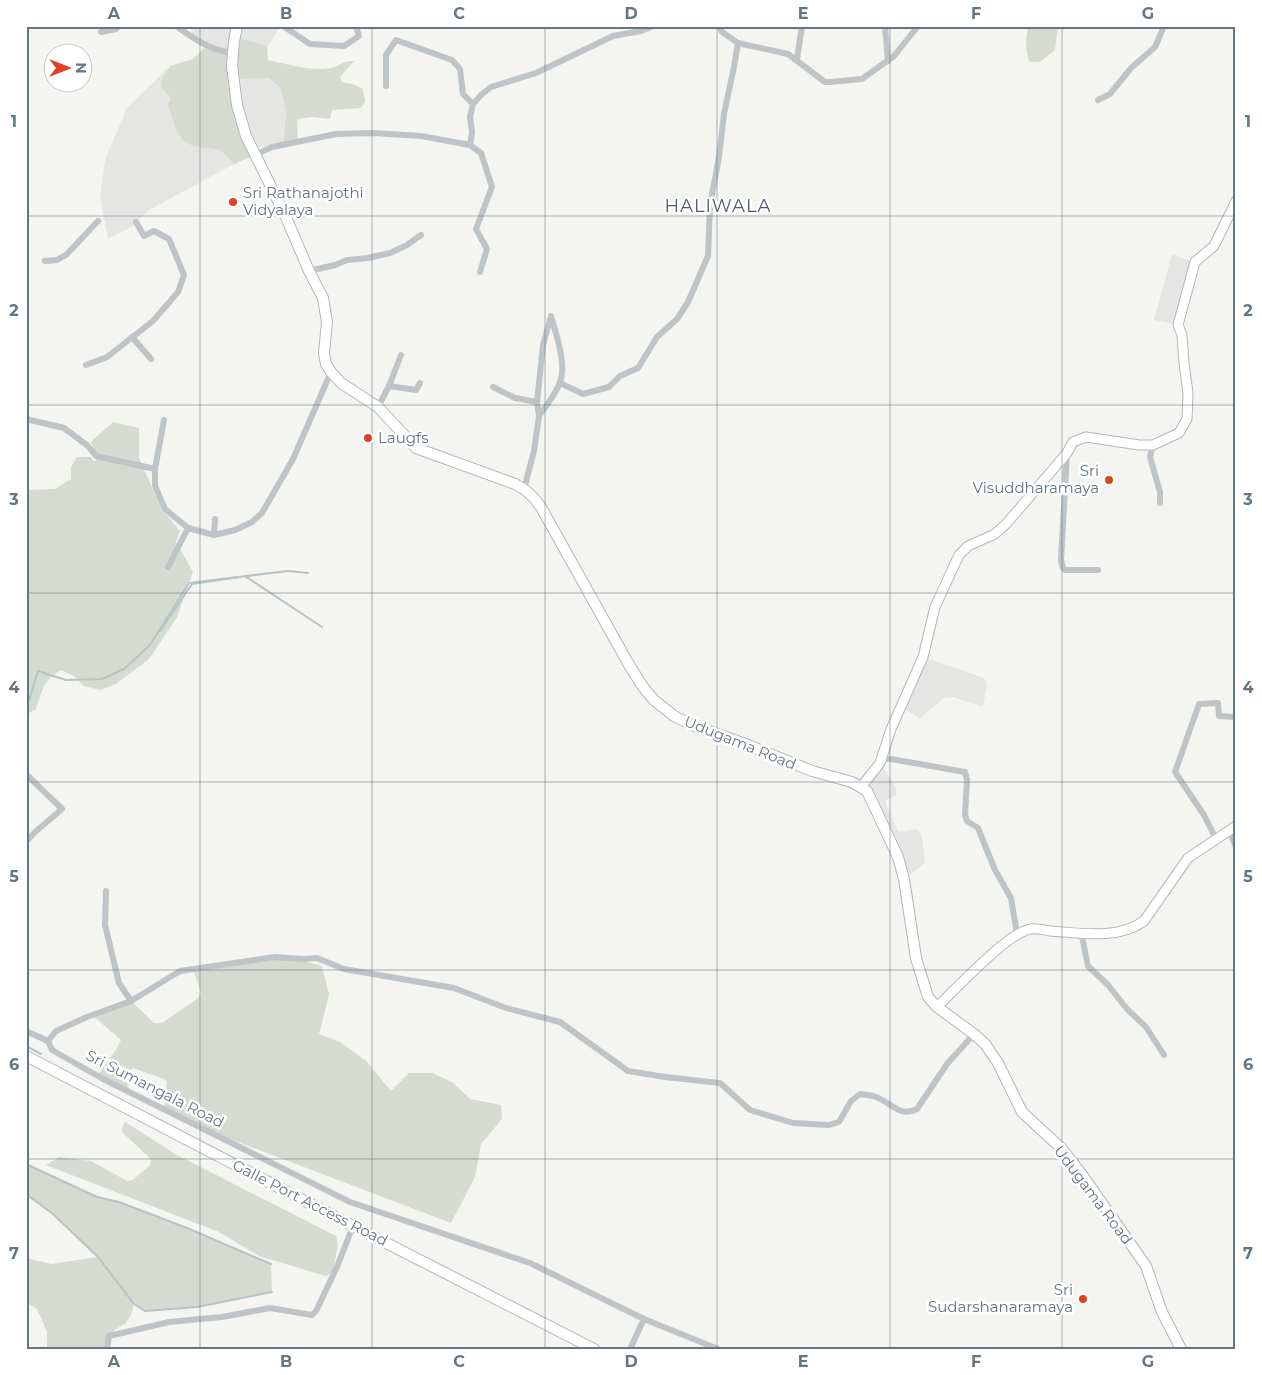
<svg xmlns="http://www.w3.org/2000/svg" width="1262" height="1375" font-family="Montserrat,sans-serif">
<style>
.built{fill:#e5e5e3}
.green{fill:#d5dbd1}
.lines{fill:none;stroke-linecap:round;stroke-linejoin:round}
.stream{stroke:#b6c4c7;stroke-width:2}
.secondary-casing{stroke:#b1b7bb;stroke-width:11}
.primary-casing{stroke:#b2b7ba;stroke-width:12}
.street{stroke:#bfc4c6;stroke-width:6}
.secondary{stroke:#fff;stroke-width:9}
.primary{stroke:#fff;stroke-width:10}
.grid{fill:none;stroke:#637681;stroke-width:1;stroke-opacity:0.55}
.poi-dot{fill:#e14123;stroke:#fff;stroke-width:2}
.labels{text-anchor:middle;stroke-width:5;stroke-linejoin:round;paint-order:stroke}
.poi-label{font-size:15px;fill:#637681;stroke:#fff;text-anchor:start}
.street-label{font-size:15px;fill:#637681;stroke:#fff}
.quarter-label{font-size:18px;letter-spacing:1px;fill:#515e66;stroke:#fff}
.neatline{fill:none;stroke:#637681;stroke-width:2}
.grid-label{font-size:16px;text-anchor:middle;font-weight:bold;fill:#637681}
</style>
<rect width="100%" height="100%" fill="#f4f4f0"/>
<g class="built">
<polygon points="192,26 280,26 269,45 235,37 233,53 191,37"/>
<polygon points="170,66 165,73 162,87 164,91 169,94 170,101 208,148 220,150 234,164 149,210 130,228 108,239 100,196 105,160 127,108"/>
<polygon points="269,78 281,88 286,113 283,143 255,148 245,121 237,82 242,79"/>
<polygon points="1172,254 1195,262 1178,325 1154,320"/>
<polygon points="923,657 984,678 987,684 983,707 953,697 944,698 920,718 901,707"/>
<polygon points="880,763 896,787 896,795 885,801 898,832 916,829 919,831 922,836 925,863 904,879 861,787"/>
</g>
<g class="green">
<path d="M1029,26H1058L1055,50L1040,62H1030C1025,53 1025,36 1029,26Z"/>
<path d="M235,37L267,45L268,60C288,64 310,72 331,68C339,66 345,60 354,61L340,77L342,82L355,85L363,89L365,102L361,108L332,110L330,119L312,117L297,119L298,141L283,145L286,113L281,88L269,78L242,79L233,84L255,155L234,164L220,150L193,146L184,141L178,133L167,104L170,101L169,95L166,94C156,79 165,78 170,66L193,59L206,46L233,53Z"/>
<path d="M113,422L139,428V458L162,510L180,531L176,542L193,572L177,617L149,659L116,684L100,690L84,686L74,676L61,670C43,680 42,691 36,709L26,715V490L55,489L71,479V467L77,457H91L93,461H96L97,458L91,442Z"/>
<polygon points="293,958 322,966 329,994 319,1034 340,1042 366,1061 391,1091 409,1073 432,1073 452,1082 470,1099 501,1105 502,1119 481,1144 475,1177 451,1223 217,1134 164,1108 167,1082 164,1079 133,1068 130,1070 128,1091 98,1075 117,1048 121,1040 92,1015 131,1001 154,1023 162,1023 197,999 201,993 193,968"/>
<polygon points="125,1122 175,1154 336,1236 338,1244 333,1272 326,1276 259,1256 219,1232 46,1165 59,1157 91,1161 127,1181 133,1180 150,1165 151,1159 123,1133 122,1129"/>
<polygon points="26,1164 97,1197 119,1202 187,1228 271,1264 272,1292 197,1307 145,1311 134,1304 131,1315 125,1324 116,1329 109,1336 107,1349 47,1349 47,1332 37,1309 26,1302 26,1258 51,1264 98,1257 53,1214 26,1194"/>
</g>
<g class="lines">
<g class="stream">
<polyline points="245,576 322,627"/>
<polyline points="160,631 192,584 240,577"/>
<polyline points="26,710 38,671 66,680 102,679 124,669 150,645 189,583 288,571 308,573"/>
<polyline points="26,1046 41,1054"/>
<polyline points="26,1164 97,1197 119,1202 187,1228 271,1264"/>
<polyline points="26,1194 53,1214 98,1257 134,1304 145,1311 197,1307 272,1292"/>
</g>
<defs>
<g id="secondary">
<polyline points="861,787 880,763 891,729 923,657 935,607 959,555 968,546 995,534 1007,523 1067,453 1073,442 1086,437 1139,445 1153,445 1179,433 1187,419 1188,393 1184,363 1182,335 1178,325 1195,262 1214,246 1236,201"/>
<path d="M937,1007C956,989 1008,932 1031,929C1037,928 1044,930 1050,931C1080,933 1118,940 1144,921L1188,858L1236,826"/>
</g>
<g id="primary">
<path d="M237,26L234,41L232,66L237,105L246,136L285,215L309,271L323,298L327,322L324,353L326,364L331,372L341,383L378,407L416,448L515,484C527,490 535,497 542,509L628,663L643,687L654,700L674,716L692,725L748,745L812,771L852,782L867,791L898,857L904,879L916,958L928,997L937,1007L974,1034L985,1044L998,1063L1022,1112L1062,1149L1083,1176L1146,1266L1162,1312L1181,1349"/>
<polyline points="26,1056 353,1226 594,1349"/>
</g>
</defs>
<use href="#secondary" class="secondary-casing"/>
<use href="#primary" class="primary-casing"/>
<g class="street">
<path d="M176,26C195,39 209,50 233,53"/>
<polyline points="283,26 310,44 344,46 359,36 356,26"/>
<polyline points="719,26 722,32 738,43 788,54 825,82 830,82 862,79 894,56 918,26"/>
<polyline points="885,26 888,61"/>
<polyline points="101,32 116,29 119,26"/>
<polyline points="797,59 802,26"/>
<polyline points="386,86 386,55 396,40 452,60 460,69 463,94 473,104"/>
<polyline points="1098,100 1110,94 1131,68 1155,47 1164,26"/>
<polyline points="470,145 472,132 470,117 473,104 482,94 491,87 536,73 613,36 641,31 653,26"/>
<polyline points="255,155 272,147 336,134 373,133 421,136 470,145 481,153 492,187 476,229 487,249 480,272"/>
<polyline points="45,261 57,260 66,255 98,221"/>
<polyline points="309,271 335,265 347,260 368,258 390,253 407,245 421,235"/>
<polyline points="132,337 151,359"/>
<polyline points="86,365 107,357 153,321 178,292 184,275 169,239 154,231 144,236 136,222"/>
<polyline points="560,383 583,394 609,387 620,376 638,368 657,337 677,319 688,302 708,256 710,205 719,157 724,114 734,67 738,43"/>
<polyline points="389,386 401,355"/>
<polyline points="493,387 515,398 537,402"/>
<polyline points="378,407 389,386 416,390 420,383"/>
<polyline points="26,419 64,428 88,446 96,456 155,469"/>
<polyline points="164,420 155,469 155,486 165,509 188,528 214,535 235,530 252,522 262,513 293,459 331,372"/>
<polyline points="1153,445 1150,457 1160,492 1160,503"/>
<polyline points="1067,453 1061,560 1063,568 1065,570 1098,570"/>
<path d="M524,489L534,451L539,416L537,402L543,345L551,316C556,334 567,365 560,382C556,394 546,406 539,416"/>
<polyline points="214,535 215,519"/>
<polyline points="168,567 188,528"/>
<polyline points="881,763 884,759 891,759 965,772 967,780 965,815 967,821 978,828 995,870 1011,898 1017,934"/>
<polyline points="26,774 62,809 35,832 26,842"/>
<polyline points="1229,830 1236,847"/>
<polyline points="1216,839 1204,815 1175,772 1199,704 1218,703 1219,716 1236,717"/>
<polyline points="106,891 105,925 119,983 131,1001"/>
<polyline points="1081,932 1088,966 1108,985 1127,1009 1146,1027 1164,1055"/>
<polyline points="26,1031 48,1041 52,1050 103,1079 350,1202 530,1263 644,1319 718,1349"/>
<path d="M48,1041L56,1031L87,1017L131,1001L180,971L275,957L303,959L317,958L344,969L454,988L506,1008L560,1022L628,1071L665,1077L720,1083L750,1110L793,1123L829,1125L839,1122L851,1101L860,1094C865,1095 871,1095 876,1097C892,1103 900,1118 917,1109L947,1064L974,1034"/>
<polyline points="107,1349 109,1336 169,1322 222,1317 270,1308 312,1315 316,1311 337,1267 353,1226"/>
<polyline points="630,1349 644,1319"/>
</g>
<use href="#secondary" class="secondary"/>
<use href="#primary" class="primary"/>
</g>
<path class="grid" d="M200,26V1349M372,26V1349M545,26V1349M717,26V1349M890,26V1349M1062,26V1349M26,216H1236M26,405H1236M26,593H1236M26,782H1236M26,970H1236M26,1159H1236"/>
<g class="poi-dot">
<circle cx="233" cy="202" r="5"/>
<circle cx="368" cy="438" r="5"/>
<circle cx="1109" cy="480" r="5"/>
<circle cx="1083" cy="1299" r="5"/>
</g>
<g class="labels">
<g class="poi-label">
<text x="243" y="198">Sri Rathanajothi<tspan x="243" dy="17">Vidyalaya</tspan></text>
<text x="378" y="443">Laugfs</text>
<text x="1099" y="476" text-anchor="end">Sri<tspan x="1099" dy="17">Visuddharamaya</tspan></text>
<text x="1073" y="1295" text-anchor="end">Sri<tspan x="1073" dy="17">Sudarshanaramaya</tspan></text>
</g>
<g class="street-label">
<text transform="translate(740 743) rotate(22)" y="5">Udugama Road</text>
<text transform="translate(155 1089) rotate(27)" y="5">Sri Sumangala Road</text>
<text transform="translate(1093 1195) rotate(53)" y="5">Udugama Road</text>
<text transform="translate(310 1203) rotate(27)" y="5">Galle Port Access Road</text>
</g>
<g class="quarter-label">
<text x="718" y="212">HALIWALA</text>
</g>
</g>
<rect width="1262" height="1375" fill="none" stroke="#ffffff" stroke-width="55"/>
<g transform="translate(68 68) rotate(90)"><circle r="24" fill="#ffffff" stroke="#c1c8cd"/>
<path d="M0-4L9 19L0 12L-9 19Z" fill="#e14123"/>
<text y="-8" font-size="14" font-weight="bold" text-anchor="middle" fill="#637681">N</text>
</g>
<rect x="28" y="28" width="1206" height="1320" class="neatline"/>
<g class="grid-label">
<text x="114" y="19">A</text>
<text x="286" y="19">B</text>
<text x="459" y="19">C</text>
<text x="631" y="19">D</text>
<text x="803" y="19">E</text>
<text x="976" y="19">F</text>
<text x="1148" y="19">G</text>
<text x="14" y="127">1</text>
<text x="1248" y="127">1</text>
<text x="14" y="316">2</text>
<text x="1248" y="316">2</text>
<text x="14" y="505">3</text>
<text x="1248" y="505">3</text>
<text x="14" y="693">4</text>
<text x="1248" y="693">4</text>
<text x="14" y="882">5</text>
<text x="1248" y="882">5</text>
<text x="14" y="1070">6</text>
<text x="1248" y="1070">6</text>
<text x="14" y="1259">7</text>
<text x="1248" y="1259">7</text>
<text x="114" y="1367">A</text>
<text x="286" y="1367">B</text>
<text x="459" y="1367">C</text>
<text x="631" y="1367">D</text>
<text x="803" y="1367">E</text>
<text x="976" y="1367">F</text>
<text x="1148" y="1367">G</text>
</g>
</svg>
